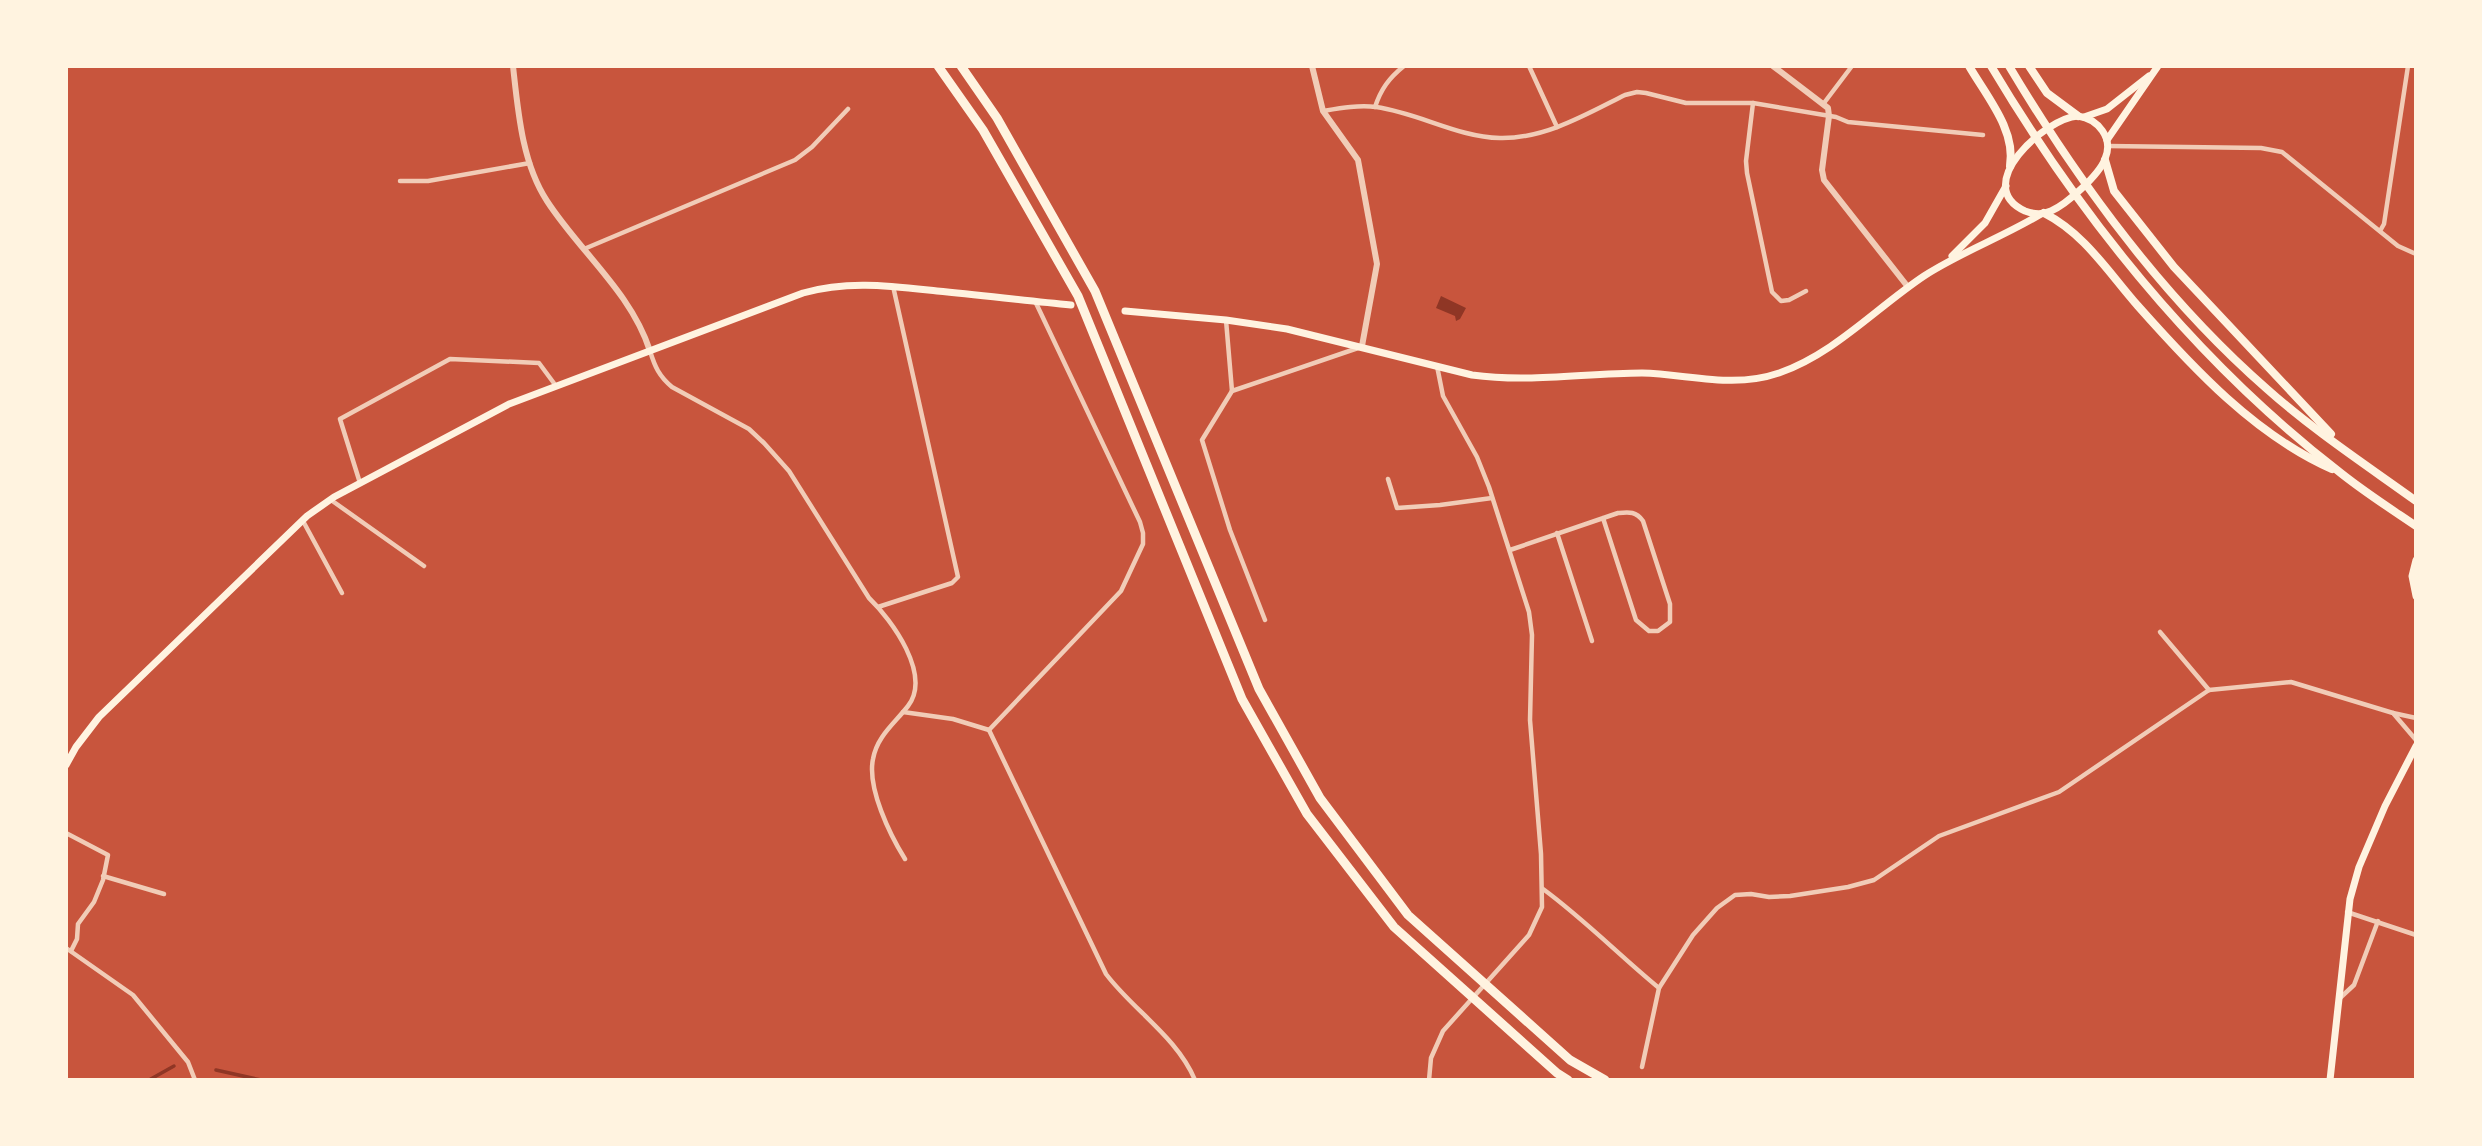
<svg xmlns="http://www.w3.org/2000/svg" width="2482" height="1146" font-family="'Source Sans 3',sans-serif">
<style>
.water{fill:#8f3625}
.lines{fill:none;stroke-linecap:round;stroke-linejoin:round}
.stream{stroke:#8f3625;stroke-width:3.5}
.minor{stroke:#f1ccb7;stroke-width:4.5}
.tertiary{stroke:#f1ccb7;stroke-width:6}
.secondary{stroke:#fff3e0;stroke-width:7}
.trunk{stroke:#fff3e0;stroke-width:8}
.motorway{stroke:#fff3e0;stroke-width:9}
</style>
<rect width="100%" height="100%" fill="#c8553d"/>
<polygon class="water" points="1441,296 1466,308 1460,319 1456,321 1455,316 1436,308"/>
<g class="lines">
<g class="stream">
<polyline points="216,1070 261,1080"/>
<polyline points="149,1080 174,1066"/>
</g>
<g class="minor">
<polyline points="1529,66 1557,127"/>
<polyline points="1753,103 1746,161 1747,173 1772,292 1781,301 1789,300 1806,291"/>
<polyline points="1824,103 1852,66"/>
<path d="M1375,107C1381,89 1389,78 1404,66"/>
<path d="M1323,111C1341,108 1358,105 1376,107C1419,113 1457,137 1500,138C1545,139 1587,114 1625,95L1637,92L1646,93L1686,103H1753L1836,117L1848,122L1983,135"/>
<polyline points="2108,146 2261,148 2282,152 2398,246 2416,254"/>
<polyline points="400,181 428,181 530,163"/>
<polyline points="2380,231 2384,224 2408,66"/>
<polyline points="584,249 795,160 812,147 848,109"/>
<polyline points="1226,320 1232,391"/>
<path d="M650,351C655,367 659,376 672,387L749,429L764,443L789,471L869,598C892,620 932,675 908,706C895,723 877,736 873,759C867,788 890,835 905,859"/>
<polyline points="1388,479 1397,508 1440,505 1492,498"/>
<polyline points="360,483 340,419 450,359 539,363 556,386"/>
<polyline points="331,500 424,566"/>
<polyline points="303,521 342,593"/>
<polyline points="1557,533 1592,641"/>
<path d="M1510,550L1618,513C1629,512 1636,511 1643,521L1670,604V622L1658,631H1649L1636,620L1603,518"/>
<polyline points="878,607 952,583 958,577 893,286"/>
<polyline points="1265,620 1230,530 1202,440 1232,391 1358,348"/>
<polyline points="2160,632 2209,690"/>
<polyline points="903,712 953,719 989,730"/>
<polyline points="2393,713 2416,718"/>
<polyline points="989,730 1121,591 1143,544 1143,533 1140,522 1035,301"/>
<path d="M989,730L1106,974C1133,1010 1177,1037 1195,1080"/>
<polyline points="66,833 108,855 103,880 94,902 78,924 77,939 71,951"/>
<polyline points="103,876 164,894"/>
<path d="M1543,889C1584,919 1620,956 1659,988L1642,1067"/>
<polyline points="2347,912 2416,935"/>
<polyline points="66,948 133,995 188,1062 195,1080"/>
<polyline points="1659,988 1693,935 1717,908 1735,895 1751,894 1769,897 1790,896 1848,887 1874,880 1939,836 2059,792 2209,690 2291,682 2393,713 2416,740"/>
<polyline points="2340,998 2354,985 2378,921"/>
<polyline points="1429,1080 1431,1058 1443,1031 1529,935 1542,907 1541,854 1530,720 1532,635 1529,612 1489,487 1477,457 1443,396 1437,366"/>
</g>
<g class="tertiary">
<path d="M513,66C518,111 522,163 547,201C580,252 631,292 650,351"/>
<polyline points="1312,66 1323,111 1358,160 1377,264 1362,346"/>
<polyline points="1773,66 1828,108 1829,116 1822,170 1824,180 1908,287"/>
</g>
<g class="secondary">
<path d="M2078,116C2098,119 2114,138 2105,159C2099,175 2067,204 2051,211C2043,215 2033,214 2025,211C1970,186 2045,118 2078,116Z"/>
<polyline points="2084,117 2107,109 2149,76"/>
<polyline points="2107,140 2158,66"/>
<polyline points="1952,256 1985,223 2006,186"/>
<path d="M1125,311L1226,320L1287,329L1472,375C1529,383 1585,373 1642,373C1688,374 1733,389 1779,373C1834,354 1876,308 1924,276C1961,252 2003,237 2041,214"/>
<polyline points="2416,560 2412,576 2416,596"/>
<path d="M66,765L76,747L99,717L307,516L334,497L509,404L803,293C848,280 891,286 937,291C982,295 1026,301 1071,305"/>
<polyline points="2330,1080 2350,899 2359,867 2385,806 2416,746"/>
</g>
<g class="trunk">
<path d="M1969,66C1987,97 2016,130 2010,166"/>
<path d="M1991,66C2084,222 2198,363 2342,474C2366,493 2391,509 2416,526"/>
<path d="M2009,66C2080,185 2163,298 2267,389C2313,430 2366,465 2416,501"/>
<polyline points="2029,66 2047,93 2078,116"/>
<polyline points="2105,160 2114,191 2174,267 2331,434"/>
<path d="M2044,213C2085,234 2108,272 2138,306C2193,368 2255,435 2332,469"/>
</g>
<g class="motorway">
<polyline points="938,66 983,130 1078,296 1242,699 1307,814 1394,927 1557,1073 1568,1080"/>
<polyline points="961,66 997,118 1095,291 1259,689 1320,798 1408,915 1570,1060 1605,1080"/>
</g>
</g>
<rect width="2482" height="1146" fill="none" stroke="#fff3e0" stroke-width="136"/>
</svg>
